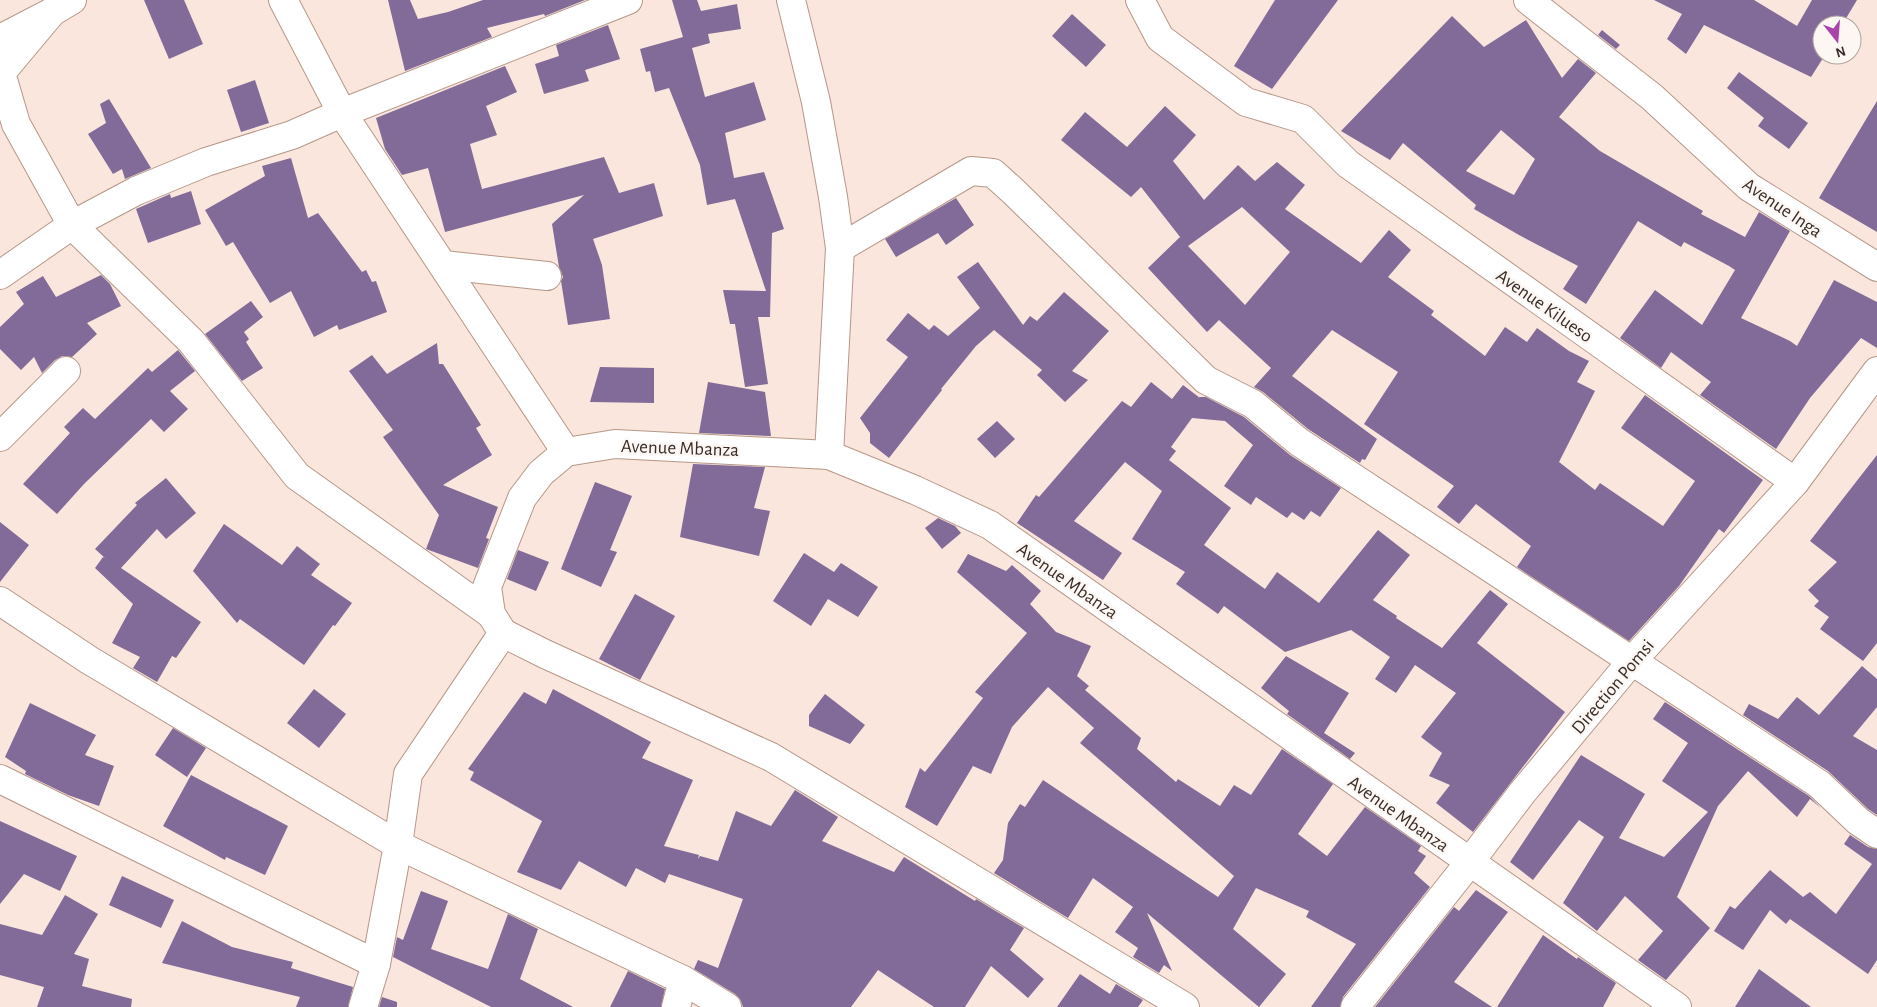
<svg xmlns="http://www.w3.org/2000/svg" width="1877" height="1007" font-family="'Alegreya Sans',sans-serif">
<style>
.building{fill:#826a99;fill-rule:evenodd}
.lines{fill:none;stroke-linecap:round;stroke-linejoin:round}
.minor-casing{stroke:#b69787;stroke-width:30}
.minor{stroke:#fff;stroke-width:28}
.labels{text-anchor:middle;stroke-width:5;stroke-linejoin:round;paint-order:stroke}
.street-label{font-size:19px;fill:#392c26;stroke:#fdf7f3}
</style>
<rect width="100%" height="100%" fill="#fae6dc"/>
<g class="building">
<polygon points="144,0 184,0 203,44 169,59"/>
<polygon points="388,0 410,0 418,19 448,12 483,0 585,0 545,16 544,14 487,28 492,37 405,71"/>
<polygon points="672,0 697,0 701,11 737,4 741,29 708,34 710,43 692,48 705,97 754,82 766,120 725,133 734,178 764,172 784,229 772,233 770,317 758,317 768,384 745,387 735,324 730,324 723,290 766,291 735,199 707,205 700,165 669,88 655,92 650,71 646,72 640,49 683,37"/>
<polygon points="1275,0 1338,0 1272,89 1234,66"/>
<polygon points="1654,0 1754,0 1797,26 1812,0 1857,0 1842,25 1822,25 1822,55 1825,55 1811,77 1704,25 1686,54 1667,39 1682,14"/>
<polygon points="1072,14 1106,45 1086,67 1052,36"/>
<path d="M1452,16L1484,47L1526,20L1562,78L1578,59L1596,73L1559,117L1600,151L1703,211L1701,214L1745,237L1759,212L1790,231L1741,318L1790,341L1797,346L1834,280L1877,302V348L1861,338L1810,398L1776,449L1700,395L1711,382L1671,352L1661,368L1620,338L1655,290L1702,325L1735,270L1729,266L1684,242L1681,247L1638,221L1586,304L1563,289L1578,266L1519,235L1474,209L1476,205L1403,143L1390,160L1341,131ZM1501,130L1535,159L1514,195L1466,171Z"/>
<polygon points="608,25 620,59 585,70 589,81 544,94 535,64 559,56 556,45"/>
<polygon points="1602,30 1620,45 1616,49 1598,35"/>
<polygon points="505,66 517,92 486,106 497,135 470,144 482,189 604,157 619,193 654,183 663,216 593,239 602,265 610,319 568,325 561,281 563,277 559,267 552,224 584,195 445,232 428,168 402,175 385,149 376,118"/>
<polygon points="1739,72 1808,123 1789,149 1758,126 1764,118 1727,88"/>
<polygon points="255,80 269,123 241,132 227,90"/>
<polygon points="109,99 151,168 125,179 122,169 113,174 88,134 106,123 100,104"/>
<polygon points="1877,101 1877,232 1819,198"/>
<path d="M1165,106L1196,135L1173,161L1204,200L1238,165L1255,181L1277,162L1305,185L1285,209L1361,263L1389,230L1411,250L1388,277L1434,311L1431,315L1485,356L1505,327L1527,342L1537,328L1569,351L1589,361L1577,382L1595,391L1559,462L1595,490L1600,483L1663,526L1695,481L1621,428L1645,395L1763,480L1724,533L1719,529L1679,586L1629,641L1517,567L1531,546L1476,504L1459,524L1437,507L1454,486L1364,424L1398,372L1332,330L1292,376L1377,439L1365,460L1362,459L1360,463L1308,429L1263,392L1254,387L1271,368L1219,320L1207,332L1148,268L1180,237L1184,242L1141,187L1131,197L1061,140L1085,112L1127,147ZM1242,207L1290,252L1245,305L1188,246Z"/>
<polygon points="291,158 308,218 318,213 362,272 366,270 372,282 376,281 387,312 339,330 337,325 314,337 291,291 270,303 233,242 226,246 205,210 265,176 262,166"/>
<polygon points="191,191 201,224 148,243 136,209 170,194 171,198"/>
<polygon points="956,198 974,225 946,245 938,233 896,257 885,239"/>
<polygon points="978,262 1023,325 1030,316 1037,321 1064,292 1109,331 1072,371 1088,380 1065,402 1037,375 1042,370 994,330 976,346 941,389 942,390 889,458 870,443 870,433 860,418 908,357 886,340 908,313 929,330 934,325 948,336 980,308 957,277"/>
<polygon points="101,275 110,284 121,306 87,323 97,334 72,357 62,356 55,360 42,373 34,357 21,370 0,349 0,327 24,304 16,292 43,276 56,297"/>
<polygon points="251,301 263,317 244,332 249,339 246,342 263,368 242,381 205,334"/>
<polygon points="437,343 439,364 443,364 481,425 476,428 492,455 443,485 498,507 486,538 489,539 478,568 426,549 439,515 383,437 393,430 349,371 372,355 387,374"/>
<polygon points="178,350 195,371 170,391 188,409 164,432 151,419 84,484 57,514 23,484 70,433 64,427 83,408 95,419 148,368 152,372"/>
<polygon points="600,367 654,368 654,403 590,402"/>
<polygon points="708,382 765,392 771,436 699,433"/>
<polygon points="1151,382 1172,399 1183,385 1200,398 1198,397 1206,397 1244,417 1290,455 1341,488 1320,517 1311,511 1304,520 1292,512 1287,518 1256,497 1251,505 1224,486 1253,445 1225,421 1192,418 1171,447 1176,451 1169,460 1231,508 1204,545 1265,589 1277,572 1319,603 1378,530 1410,555 1373,600 1397,616 1396,618 1442,648 1490,590 1508,604 1477,643 1565,712 1473,832 1436,803 1450,785 1429,776 1442,753 1421,737 1456,693 1415,665 1396,693 1375,679 1390,657 1351,630 1285,652 1224,606 1218,614 1176,584 1185,572 1132,539 1162,491 1125,462 1074,521 1122,553 1103,580 1017,523 1036,495 1039,497 1122,401 1131,407"/>
<polygon points="997,421 1015,439 995,458 977,439"/>
<polygon points="1877,455 1877,643 1863,661 1820,629 1829,617 1814,606 1819,601 1808,590 1837,562 1810,541"/>
<polygon points="693,464 765,467 754,508 770,511 759,556 680,537"/>
<polygon points="166,478 196,513 166,539 157,529 121,568 201,622 176,658 172,656 157,682 133,668 140,657 112,643 133,604 95,568 103,557 105,558 95,549 137,505 135,503"/>
<polygon points="595,482 632,496 610,550 617,552 601,587 561,569"/>
<polygon points="938,518 955,526 961,533 942,549 925,528"/>
<polygon points="0,522 29,545 0,582"/>
<polygon points="224,524 282,565 297,546 320,564 311,575 352,603 335,626 333,625 304,665 240,619 237,623 193,571"/>
<polygon points="518,550 549,562 536,591 507,579"/>
<polygon points="804,553 834,572 841,563 878,587 858,617 828,599 811,626 773,601"/>
<polygon points="968,554 1006,571 1012,565 1041,591 1030,604 1056,632 1091,646 1077,676 1089,686 1085,690 1141,738 1137,749 1176,782 1178,779 1220,806 1234,785 1251,795 1282,749 1333,784 1298,834 1327,856 1365,807 1421,846 1418,851 1426,856 1414,873 1430,887 1343,997 1340,1007 1311,1007 1356,944 1306,917 1309,911 1256,888 1233,929 1286,974 1259,1007 1147,913 1172,971 1164,965 1159,973 1133,957 1138,948 1115,932 1133,907 1093,878 1068,918 994,873 1003,860 1008,823 1020,804 1025,807 1043,780 1218,897 1234,876 1080,743 1094,728 1048,687 1012,727 991,774 973,766 937,826 905,807 920,768 925,772 983,698 975,692 1027,633 957,572"/>
<polygon points="635,594 675,616 640,680 599,659"/>
<polygon points="1286,656 1349,693 1324,733 1355,753 1350,759 1287,714 1289,711 1261,688"/>
<polygon points="1862,666 1877,679 1877,707 1853,736 1877,750 1877,815 1868,809 1828,771 1743,715 1749,704 1778,719 1797,697 1819,715"/>
<polygon points="314,689 346,714 319,748 287,723"/>
<polygon points="553,689 651,742 642,758 693,780 664,846 699,855 698,859 700,856 718,861 736,811 771,826 795,790 838,817 822,841 894,872 904,857 975,901 976,899 1024,928 1010,950 1044,979 1028,998 991,966 965,1007 934,1007 878,970 851,1007 743,1007 740,999 735,994 694,969 698,960 718,968 743,899 669,874 665,883 636,868 626,887 579,861 561,890 517,872 542,821 470,780 474,772 468,769 524,692 546,704"/>
<polygon points="825,694 865,725 850,744 809,726 809,715"/>
<polygon points="1665,702 1809,796 1821,808 1810,799 1797,817 1748,771 1718,806 1677,897 1710,928 1666,980 1638,960 1663,931 1625,896 1597,931 1563,903 1604,837 1579,820 1533,880 1510,862 1581,755 1645,794 1619,838 1664,857 1708,812 1662,781 1688,743 1653,719"/>
<polygon points="30,703 96,735 85,755 114,766 99,806 68,795 25,774 26,771 5,757"/>
<polygon points="173,728 206,748 187,777 155,755"/>
<polygon points="191,775 288,826 265,875 226,857 225,860 163,826"/>
<polygon points="0,821 77,856 60,891 24,874 0,904"/>
<polygon points="1850,835 1868,847 1877,849 1877,960 1868,974 1790,919 1786,924 1770,910 1743,950 1714,931 1730,906 1735,909 1770,870 1803,897 1810,892 1836,914 1872,864 1844,844"/>
<polygon points="122,876 174,900 161,928 109,905"/>
<polygon points="1476,890 1508,912 1454,982 1492,1007 1375,1007 1454,907 1459,911"/>
<polygon points="421,891 448,901 431,949 488,969 508,914 538,929 520,979 573,1007 491,1007 393,957 397,937 403,940"/>
<polygon points="65,895 98,914 74,954 89,959 82,986 132,999 131,1007 37,1007 44,987 0,975 0,924 42,935"/>
<polygon points="182,921 232,947 293,962 291,968 353,987 348,1007 296,1007 300,997 162,963"/>
<polygon points="1543,935 1577,959 1578,957 1616,983 1603,1007 1497,1007"/>
<polygon points="1759,969 1811,1007 1735,1007"/>
<polygon points="628,971 665,989 661,1007 610,1007"/>
<polygon points="1080,974 1110,994 1116,984 1143,1000 1138,1007 1057,1007"/>
<polygon points="382,997 397,1002 397,1007 379,1007"/>
</g>
<g class="lines">
<defs>
<g id="minor">
<polyline points="283,0 342,113 566,452"/>
<polyline points="791,0 816,102 833,197 840,248 829,455"/>
<polyline points="1140,0 1160,38 1246,102 1303,119 1348,164 1795,482"/>
<polyline points="1528,0 1652,97 1749,187 1877,267"/>
<polyline points="52,12 1,73 16,124 72,225 191,341 297,476 491,614"/>
<polyline points="0,39 52,12 72,0"/>
<polyline points="840,248 971,171 993,173 1013,191 1206,380 1253,404 1299,442 1819,784 1858,821 1877,834"/>
<polyline points="443,265 547,276"/>
<polyline points="0,275 72,225 136,191 206,162 292,135 342,113 628,0"/>
<polyline points="0,437 66,371"/>
<polyline points="0,601 89,660 398,845 683,980 727,1007"/>
<polyline points="503,633 491,614 487,587 522,498 541,473 566,452 615,444 829,455 915,490 990,525 1677,1007"/>
<polyline points="0,779 376,964"/>
<polyline points="363,1007 376,964 398,845 408,774 503,633 545,654 771,757 1185,1007"/>
<polyline points="676,1007 683,980"/>
<polyline points="1355,1007 1469,863 1522,793 1631,662 1795,482 1877,371"/>
</g>
</defs>
<use href="#minor" class="minor-casing"/>
<use href="#minor" class="minor"/>
</g>
<g class="labels">
<g class="street-label">
<text transform="translate(1783 207) rotate(34)" y="7">Avenue Inga</text>
<text transform="translate(1545 305) rotate(35)" y="7">Avenue Kilueso</text>
<text transform="translate(680 447) rotate(2)" y="7">Avenue Mbanza</text>
<text transform="translate(1068 580) rotate(35)" y="7">Avenue Mbanza</text>
<text transform="translate(1612 686) rotate(-50)" y="7">Direction Pomsi</text>
<text transform="translate(1399 813) rotate(35)" y="7">Avenue Mbanza</text>
</g>
</g>
<g transform="translate(1837 40) rotate(163)"><circle r="24" fill="#fdf7f3" stroke="#afa6a1"/>
<path d="M0-4L9 19L0 12L-9 19Z" fill="#a844aa"/>
<text y="-8" font-size="14" font-weight="bold" text-anchor="middle" fill="#392c26">N</text>
</g>
</svg>
